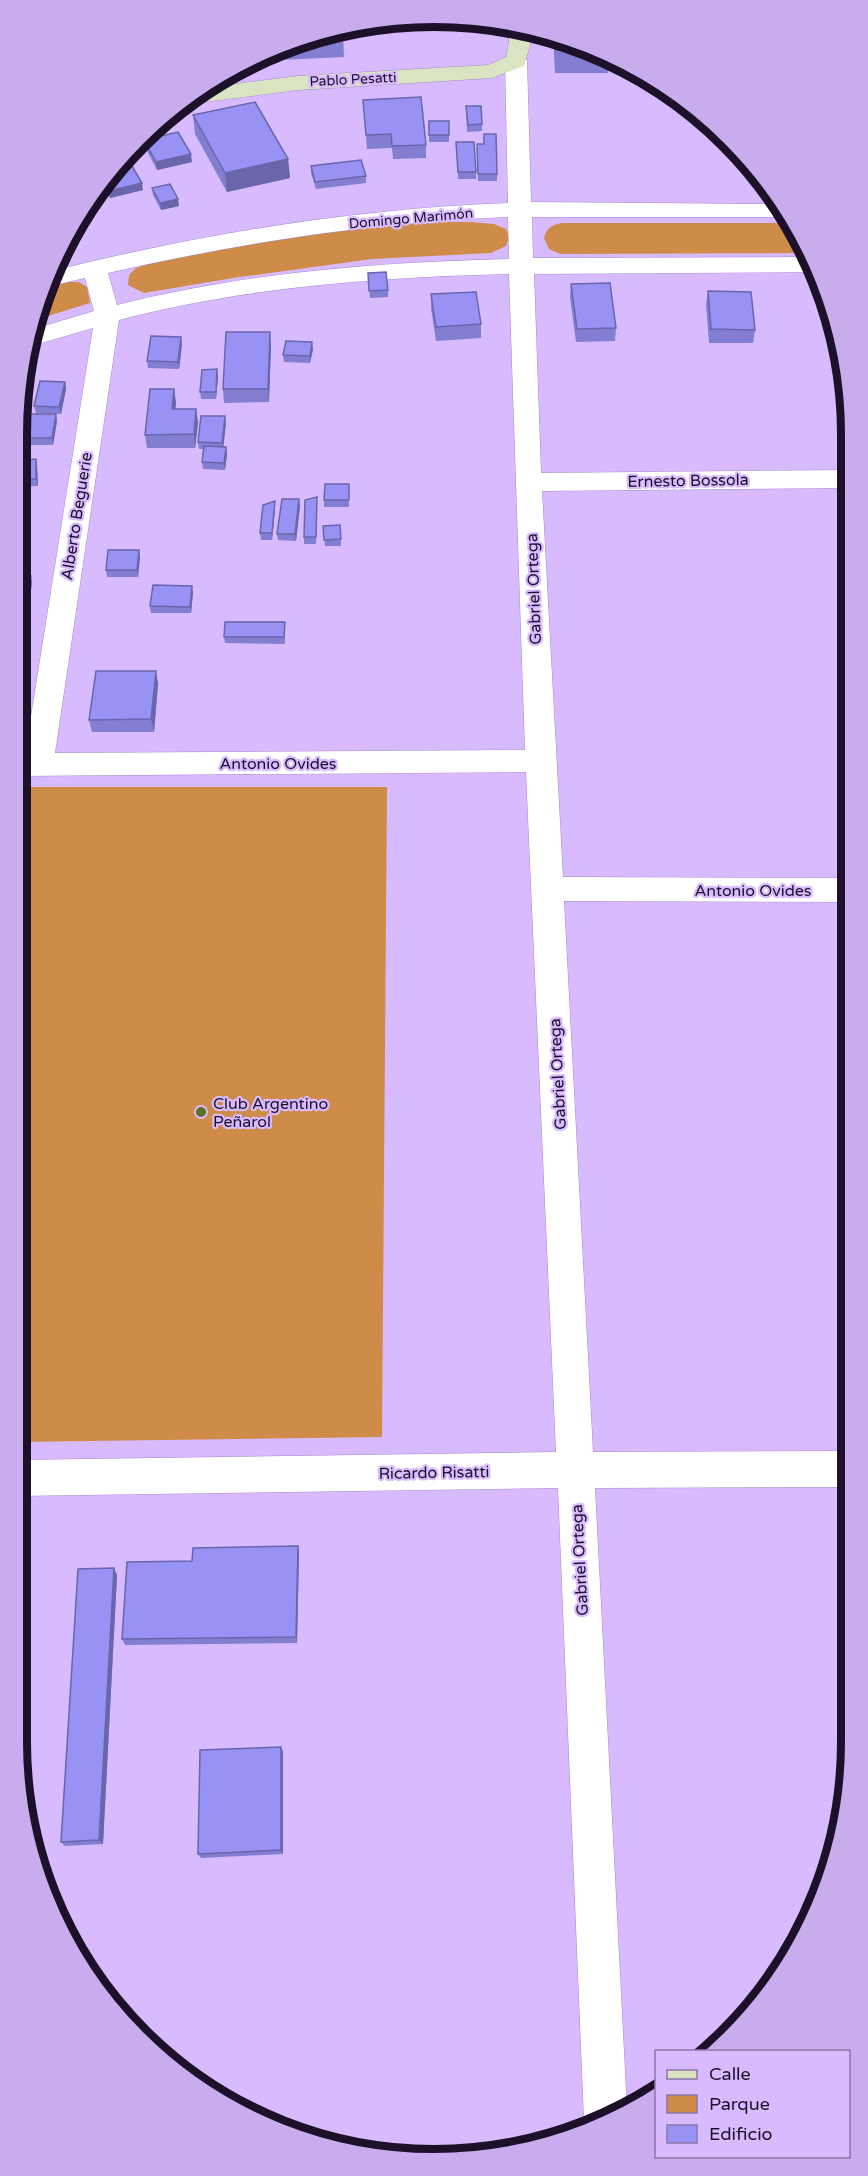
<svg xmlns="http://www.w3.org/2000/svg" width="868" height="2176" font-family="'Varela Round',sans-serif">
<style>
.green{fill:#ce8c48}
.lines{fill:none;stroke-linecap:round;stroke-linejoin:round}
.minor-casing{stroke:#a78acb;stroke-width:1}
.secondary-casing{stroke:#a78acb;stroke-width:1}
.minor{fill:#fff;fill-rule:evenodd}
.secondary{fill:#dae4c3;fill-rule:evenodd}
.wall{fill:#827ed2}
.shaded-wall{fill:#6a66ab}
.building{fill:#9792f4;stroke:#6a66ab;stroke-width:1.5}
.poi-dot{fill:#5b7224;stroke:#d8baff;stroke-width:2}
.labels{text-anchor:middle;stroke-width:4.5;stroke-linejoin:round;paint-order:stroke}
.far-street-label{font-size:14px;fill:#1d112a;stroke:#d8baff}
.street-label{font-size:16px;fill:#1d112a;stroke:#d8baff}
.poi-label{font-size:16px;fill:#1d112a;stroke:#d8baff;text-anchor:start}
.rim{fill:none;stroke:#1d112a;stroke-width:8}
</style>
<rect width="100%" height="100%" fill="#d8baff"/>
<g class="green">
<polygon points="417,222 471,222 494,224 506,229 509,237 506,246 491,253 372,259 233,278 144,293 128,285 129,275 136,268 153,262 284,237"/>
<path d="M562,223H788L807,253L560,254L549,249L544,238C547,227 552,225 562,223Z"/>
<polygon points="69,282 79,282 87,287 90,303 35,320 39,300 43,289"/>
<polygon points="16,787 387,787 382,1437 17,1442"/>
</g>
<g class="lines">
<defs>
<path id="minor" d="M516,54L524,56L527,61L531,202L776,204L784,217H532L533,258L809,257L818,272L534,274L541,473L848,470V488L542,491L563,877L849,878V902L564,901L593,1452L851,1451V1487L595,1488L627,2110L588,2130L584,2121L558,1488L16,1496V1460L556,1452L526,772L16,776V754H25L93,328L31,346L34,329L94,311L85,278L45,287L52,271C201,234 353,209 508,203L505,61L508,56ZM508,217L509,259C378,262 244,273 117,305L108,273C239,243 373,222 508,217ZM509,274L525,750L55,753L119,320C245,287 379,277 509,274Z"/>
<polygon id="secondary" points="509,25 529,30 531,42 524,66 492,78 298,90 189,104 181,102 203,88 298,76 488,65 506,57 509,42"/>
</defs>
<use href="#minor" class="minor-casing"/>
<use href="#secondary" class="secondary-casing"/>
<use href="#minor" class="minor"/>
<use href="#secondary" class="secondary"/>
</g>
<g class="wall">
<polygon points="326,31 343,34 344,57 259,61 258,56"/>
<polygon points="553,35 568,39 609,59 608,73 555,73"/>
<polygon points="363,100 426,145 426,158 393,159 392,148 367,149"/>
<polygon points="466,106 482,124 482,131 467,132"/>
<polygon points="193,115 288,159 290,178 227,192 195,134"/>
<rect x="429" y="121" width="20" height="21"/>
<polygon points="144,140 192,162 157,170 145,147"/>
<polygon points="456,142 476,172 476,179 458,179"/>
<polygon points="477,144 497,174 497,181 478,181"/>
<polygon points="311,166 366,176 366,183 316,189 311,173"/>
<polygon points="111,172 143,190 110,198 102,184"/>
<polygon points="152,188 179,206 161,210 153,195"/>
<polygon points="368,273 388,290 388,297 370,298"/>
<polygon points="571,284 616,328 615,341 576,342 570,297"/>
<polygon points="708,291 755,330 753,343 709,343 706,304"/>
<polygon points="431,294 481,324 481,338 436,341 431,308"/>
<polygon points="182,344 179,369 148,368 147,361"/>
<polygon points="271,345 269,402 224,403 223,389"/>
<polygon points="313,349 310,363 284,362 283,355"/>
<polygon points="218,376 216,399 201,399 200,392"/>
<polygon points="65,382 66,389 61,414 36,413 34,406"/>
<polygon points="174,389 176,403 175,409 196,409 198,423 195,448 147,448 145,435"/>
<polygon points="56,414 57,421 53,445 16,445 16,434"/>
<polygon points="226,423 223,447 226,447 227,454 225,470 203,469 202,462 204,449 199,449 198,442"/>
<polygon points="16,461 37,466 38,486 19,487 30,488 31,495 27,509 16,508"/>
<polygon points="349,484 349,507 324,507 324,500"/>
<polygon points="317,504 316,544 304,544 304,537"/>
<polygon points="300,506 296,541 278,540 277,534"/>
<polygon points="275,508 272,540 261,540 260,533"/>
<polygon points="340,525 341,546 325,546 323,526"/>
<polygon points="16,545 25,552 21,576 32,582 31,590 30,590 31,595 31,605 16,606"/>
<polygon points="140,557 138,577 107,577 106,570"/>
<polygon points="193,593 191,613 151,613 150,606"/>
<polygon points="285,622 285,644 225,643 224,637"/>
<polygon points="156,671 158,684 154,732 92,732 89,720"/>
<polygon points="298,1546 299,1553 297,1643 125,1645 122,1639 192,1561"/>
<polygon points="117,1575 103,1844 65,1846 61,1842"/>
<polygon points="281,1747 283,1752 283,1854 201,1858 198,1854"/>
</g>
<g class="shaded-wall">
<polygon points="191,154 192,162 157,170 156,162"/>
<polygon points="288,159 290,178 227,192 225,173"/>
<polygon points="142,183 143,190 110,198 109,191"/>
<polygon points="178,199 179,206 161,210 160,203"/>
<polygon points="270,332 271,345 269,402 268,389"/>
<polygon points="181,337 182,344 179,369 178,362"/>
<polygon points="312,342 313,349 310,363 310,356"/>
<polygon points="217,369 218,376 216,399 216,392"/>
<polygon points="65,382 66,389 61,414 59,407"/>
<polygon points="174,389 176,403 174,423 172,409"/>
<polygon points="196,409 198,423 195,448 194,434"/>
<polygon points="56,414 57,421 53,445 52,438"/>
<polygon points="225,416 226,423 223,450 222,443"/>
<polygon points="226,447 227,454 225,470 224,463"/>
<polygon points="36,459 37,466 38,486 36,479"/>
<polygon points="30,488 31,495 27,509 25,502"/>
<polygon points="299,499 300,506 296,541 295,534"/>
<polygon points="275,501 275,508 272,540 272,533"/>
<polygon points="19,514 20,521 18,539 17,532"/>
<polygon points="23,545 25,552 21,577 19,571"/>
<polygon points="139,550 140,557 138,577 137,570"/>
<polygon points="31,576 32,582 31,590 29,583"/>
<polygon points="192,586 193,593 191,613 190,607"/>
<polygon points="30,588 31,595 31,605 29,598"/>
<polygon points="156,671 158,684 154,732 151,719"/>
<polygon points="298,1546 299,1553 297,1643 296,1637"/>
<polygon points="114,1568 117,1575 103,1844 99,1840"/>
<polygon points="281,1747 283,1752 283,1854 281,1850"/>
</g>
<g class="building">
<polygon points="342,28 343,34 313,36 326,31"/>
<polygon points="555,36 568,39 591,50 556,50"/>
<polygon points="421,97 426,145 392,146 391,134 366,135 363,100"/>
<polygon points="255,102 288,159 225,173 193,115"/>
<polygon points="466,106 481,106 482,124 468,125"/>
<rect x="429" y="121" width="20" height="14"/>
<polygon points="178,132 191,154 156,162 144,140"/>
<polygon points="484,134 496,134 497,174 478,174 477,144 484,144"/>
<polygon points="456,142 474,142 476,172 458,172"/>
<polygon points="361,160 366,176 315,182 311,166"/>
<polygon points="132,166 142,183 109,191 103,182 111,172"/>
<polygon points="170,184 178,199 160,203 152,188"/>
<polygon points="386,272 388,290 369,291 368,273"/>
<polygon points="610,283 616,328 577,329 571,284"/>
<polygon points="708,291 751,292 755,330 711,329"/>
<polygon points="476,292 481,324 436,327 431,294"/>
<polygon points="226,332 270,332 268,389 223,389"/>
<polygon points="151,336 181,337 178,362 147,361"/>
<polygon points="286,341 312,342 310,356 283,355"/>
<polygon points="217,369 216,392 200,392 202,370"/>
<polygon points="40,381 65,382 59,407 34,406"/>
<polygon points="150,389 174,389 172,409 196,409 194,434 145,435"/>
<polygon points="20,414 56,414 52,438 16,438"/>
<polygon points="201,416 225,416 222,443 198,442"/>
<polygon points="204,446 226,447 224,463 202,462"/>
<polygon points="36,459 36,479 16,480 16,461"/>
<polygon points="325,484 349,484 349,500 324,500"/>
<polygon points="16,487 30,488 25,502 16,502"/>
<polygon points="317,497 316,537 304,537 305,500"/>
<polygon points="282,499 299,499 295,534 277,534"/>
<polygon points="275,501 272,533 260,533 263,505"/>
<polygon points="16,514 19,514 17,532 16,532"/>
<polygon points="340,525 341,539 324,540 323,526"/>
<polygon points="16,545 23,545 19,571 16,571"/>
<polygon points="108,550 139,550 137,570 106,570"/>
<polygon points="16,576 31,576 29,583 16,583"/>
<polygon points="153,585 192,586 190,607 150,606"/>
<polygon points="16,588 30,588 29,598 16,599"/>
<polygon points="225,622 285,622 284,637 224,637"/>
<polygon points="96,671 156,671 151,719 89,720"/>
<polygon points="298,1546 296,1637 122,1639 127,1562 192,1561 193,1548"/>
<polygon points="114,1568 99,1840 61,1842 78,1569"/>
<polygon points="281,1747 281,1850 198,1854 200,1750"/>
</g>
<circle class="poi-dot" cx="201" cy="1112" r="6"/>
<g class="labels">
<g class="far-street-label">
<text transform="translate(353 79) rotate(-3)" y="5">Pablo Pesatti</text>
<text transform="translate(411 218) rotate(-5)" y="5">Domingo Marimón</text>
</g>
<g class="street-label">
<text transform="translate(688 480) rotate(-1)" y="6">Ernesto Bossola</text>
<text transform="translate(76 516) rotate(-81)" y="6">Alberto Beguerie</text>
<text transform="translate(533 589) rotate(-92)" y="6">Gabriel Ortega</text>
<text x="278" y="769">Antonio Ovides</text>
<text x="753" y="896">Antonio Ovides</text>
<text transform="translate(557 1074) rotate(-93)" y="6">Gabriel Ortega</text>
<text transform="translate(434 1472) rotate(-1)" y="6">Ricardo Risatti</text>
<text transform="translate(579 1560) rotate(-93)" y="6">Gabriel Ortega</text>
</g>
<g class="poi-label">
<text x="213" y="1109">Club Argentino<tspan x="213" dy="18">Peñarol</tspan></text>
</g>
</g>
<path d="M0 0H868V2176H0ZM434 27H434A407 407 0 0 1 841 434V1742A407 407 0 0 1 434 2149H434A407 407 0 0 1 27 1742V434A407 407 0 0 1 434 27Z" fill="#c9acee" fill-rule="evenodd"/>
<path class="rim" d="M434 27H434A407 407 0 0 1 841 434V1742A407 407 0 0 1 434 2149H434A407 407 0 0 1 27 1742V434A407 407 0 0 1 434 27Z"/>
<rect x="655" y="2050" width="195" height="108" fill="#d8baff" stroke="#8d76aa" stroke-width="1.5"/>
<rect x="667" y="2070" width="30" height="9" fill="#dae4c3" stroke="#8d76aa" stroke-width="1.5"/>
<text x="709" y="2080" font-size="18" fill="#1d112a">Calle</text>
<rect x="667" y="2095" width="30" height="18" fill="#ce8c48" stroke="#8d76aa" stroke-width="1.5"/>
<text x="709" y="2110" font-size="18" fill="#1d112a">Parque</text>
<rect x="667" y="2125" width="30" height="18" fill="#9792f4" stroke="#8d76aa" stroke-width="1.5"/>
<text x="709" y="2140" font-size="18" fill="#1d112a">Edificio</text>
</svg>
